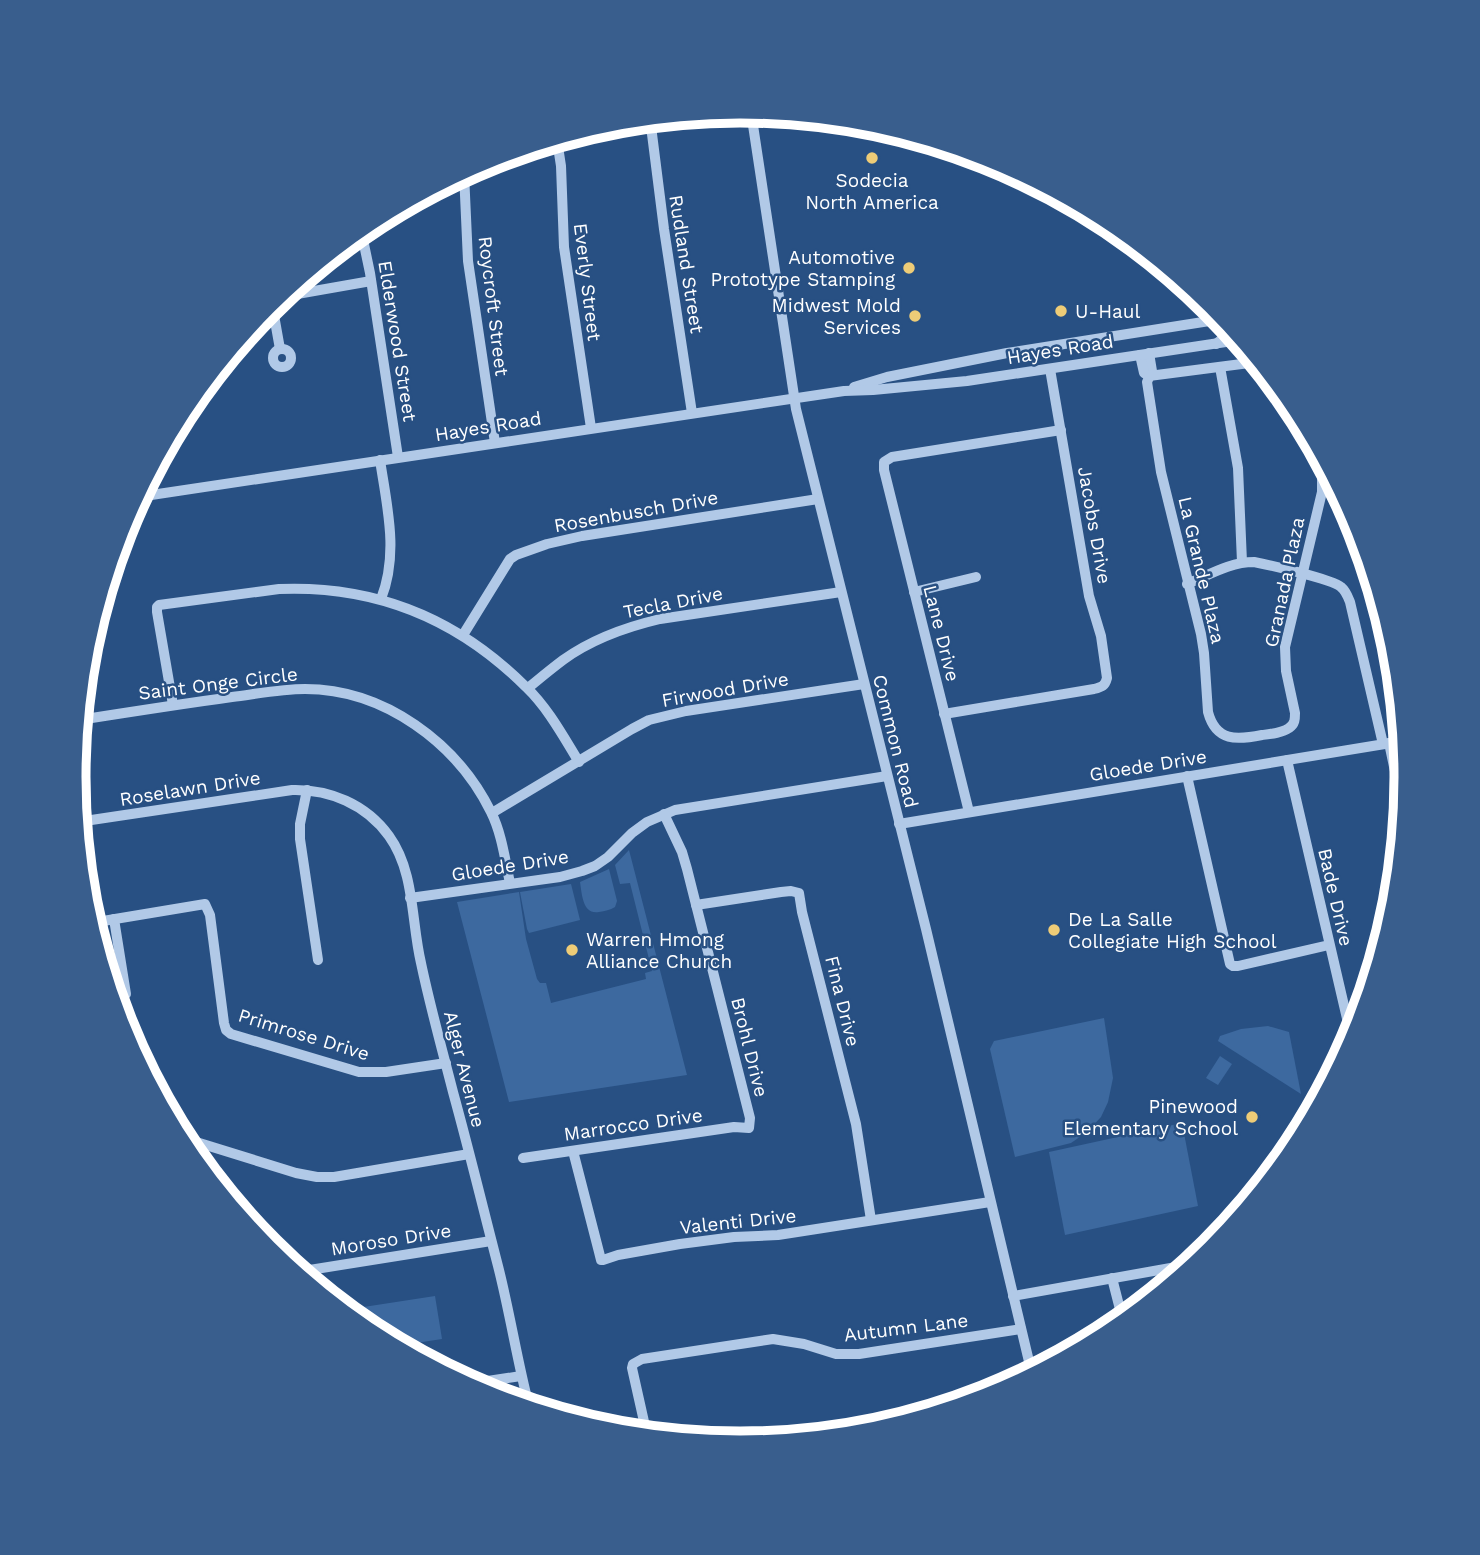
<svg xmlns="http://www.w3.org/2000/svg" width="1480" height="1555" font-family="'Work Sans',sans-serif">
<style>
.green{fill:#3d699f}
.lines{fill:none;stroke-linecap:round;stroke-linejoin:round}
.minor{stroke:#b1c9e7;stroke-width:10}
.poi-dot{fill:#ec7;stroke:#285083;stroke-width:2.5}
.labels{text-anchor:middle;stroke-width:5;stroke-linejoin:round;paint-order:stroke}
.poi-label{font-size:19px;fill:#fff;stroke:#285083;text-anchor:end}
.street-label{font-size:19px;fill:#fff;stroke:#285083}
.rim{fill:none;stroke:#fff;stroke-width:9}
</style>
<rect width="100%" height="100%" fill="#285083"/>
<g class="green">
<polygon points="629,850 687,1075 509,1102 457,902 519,892 526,939 537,979 540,983 546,983 551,1003 646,979 645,973 652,971 630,883 620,884 615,865"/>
<path d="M609,869L617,901L615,907C610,910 605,911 599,912C583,915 582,895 580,882Z"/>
<polygon points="571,884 580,920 529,933 527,929 520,892"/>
<polygon points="1104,1018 1113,1078 1108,1102 1101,1117 1087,1132 1071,1143 1015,1157 990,1049 994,1041"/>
<polygon points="1268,1026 1289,1032 1301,1094 1218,1041 1220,1036 1241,1029"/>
<polygon points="1220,1056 1232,1064 1218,1085 1206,1078"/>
<polygon points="1182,1123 1198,1206 1065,1235 1049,1152"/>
<polygon points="435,1296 442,1339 396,1346 369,1331 344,1310"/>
</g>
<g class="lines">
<g class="minor">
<polyline points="751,112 796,409 926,929 1032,1374"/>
<polyline points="647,120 652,134 664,229 692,413"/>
<polyline points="557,140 561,166 564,247 591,428"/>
<polyline points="464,173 468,261 495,443"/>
<polyline points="361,230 370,273 398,457"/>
<polyline points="280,297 371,281"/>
<polyline points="272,304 280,349"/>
<polyline points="1216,344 1226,336 1226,324"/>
<circle cx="282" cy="358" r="9"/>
<path d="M1149,353L1152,371L1147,382L1161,472L1201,634L1204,653L1208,712C1216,742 1237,740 1262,735C1271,734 1282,733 1289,728C1295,724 1295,719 1295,713L1286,671L1285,647L1322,492V477L1317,450"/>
<polyline points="1140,355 1144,373 1149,376"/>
<polyline points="1220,367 1238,468 1242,562"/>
<polyline points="1149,376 1257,362"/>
<polyline points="854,387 887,377 1007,353 1222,319"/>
<path d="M380,460C387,507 399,553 381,599"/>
<polyline points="138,497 844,391 873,390 967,381 1239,340"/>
<path d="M1187,584C1209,575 1230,562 1254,562C1269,565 1332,579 1341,587C1346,591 1348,597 1350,602L1383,744"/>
<polyline points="914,592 976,577"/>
<polyline points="463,635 510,559 516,555 547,544 582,536 818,499"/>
<path d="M528,688C539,679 551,669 563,660C592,639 626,627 660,619L841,592"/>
<path d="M173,705L157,612V607L159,605L279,589C376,585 458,619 526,687C548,708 563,736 579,762"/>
<path d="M944,714L1094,689C1102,687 1105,686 1107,678L1101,636L1089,596L1050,369"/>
<path d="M79,720C130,712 181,704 232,697C256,694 281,689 305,689C384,689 457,743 491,812C502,834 505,860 510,883"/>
<polyline points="1389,743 1403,809"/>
<polyline points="1287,760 1352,1040"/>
<polyline points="1187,776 1230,964 1233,966 1238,966 1329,945"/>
<polyline points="307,790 300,824 300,839 318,960"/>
<polyline points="969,812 884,470 884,462 892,457 1061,430"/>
<polyline points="492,813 632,729 649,720 686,711 864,684"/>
<path d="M78,822L292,790C329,789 366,804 389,836C415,872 411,921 421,963C430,1006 442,1049 453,1092C469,1150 483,1208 498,1266C510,1313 517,1360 529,1406"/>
<polyline points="899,824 1403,741"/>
<polyline points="410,898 560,877 582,871 595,866 608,857 632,833 647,822 675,810 887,776"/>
<polyline points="696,905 781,892 791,891 799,893 802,912 856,1124 871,1220"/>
<polyline points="114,919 126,994"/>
<polyline points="91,923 205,904 210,915 224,1023 226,1030 231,1034 359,1072 386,1072 446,1063"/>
<polyline points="180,1137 296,1173 317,1177 334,1177 469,1154"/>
<polyline points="573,1151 599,1252 601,1260 603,1260 618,1255 680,1244 734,1237 778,1235 990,1202"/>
<polyline points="523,1158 734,1127 749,1128 750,1118 687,869 682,852 664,814"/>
<polyline points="297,1272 491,1241"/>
<polyline points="1112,1278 1123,1321"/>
<polyline points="1013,1296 1193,1264"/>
<polyline points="468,1384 521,1376"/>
<polyline points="647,1435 632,1368 633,1364 642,1359 773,1339 804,1344 836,1354 859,1354 1021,1329"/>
<polyline points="753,1443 756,1442"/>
</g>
</g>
<g class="poi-dot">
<circle cx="872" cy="158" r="7"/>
<circle cx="909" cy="268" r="7"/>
<circle cx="1061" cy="311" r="7"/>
<circle cx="915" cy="316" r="7"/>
<circle cx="1054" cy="930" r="7"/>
<circle cx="572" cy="950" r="7"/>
<circle cx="1252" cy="1117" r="7"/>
</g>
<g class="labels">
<g class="poi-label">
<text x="872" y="187" text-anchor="middle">Sodecia<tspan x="872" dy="22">North America</tspan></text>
<text x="895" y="264">Automotive<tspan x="895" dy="22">Prototype Stamping</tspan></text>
<text x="901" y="312">Midwest Mold<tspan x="901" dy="22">Services</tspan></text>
<text x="1075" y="318" text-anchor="start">U-Haul</text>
<text x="1068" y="926" text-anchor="start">De La Salle<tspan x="1068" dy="22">Collegiate High School</tspan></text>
<text x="586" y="946" text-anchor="start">Warren Hmong<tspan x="586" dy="22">Alliance Church</tspan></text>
<text x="1238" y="1113">Pinewood<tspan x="1238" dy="22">Elementary School</tspan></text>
</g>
<g class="street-label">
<text transform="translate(687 264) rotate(81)" y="7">Rudland Street</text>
<text transform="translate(588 282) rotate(83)" y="7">Everly Street</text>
<text transform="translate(494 306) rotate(83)" y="7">Roycroft Street</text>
<text transform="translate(398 341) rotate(81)" y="7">Elderwood Street</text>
<text transform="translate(1060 349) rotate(-9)" y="7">Hayes Road</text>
<text transform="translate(488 426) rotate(-9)" y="7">Hayes Road</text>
<text transform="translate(636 511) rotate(-10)" y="7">Rosenbusch Drive</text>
<text transform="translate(1095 525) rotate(80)" y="7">Jacobs Drive</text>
<text transform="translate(1202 570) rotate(77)" y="7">La Grande Plaza</text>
<text transform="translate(1284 582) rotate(-78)" y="7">Granada Plaza</text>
<text transform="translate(673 602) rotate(-11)" y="7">Tecla Drive</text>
<text transform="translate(942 633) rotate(76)" y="7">Lane Drive</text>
<text transform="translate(218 683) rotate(-7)" y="7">Saint Onge Circle</text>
<text transform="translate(725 689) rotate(-10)" y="7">Firwood Drive</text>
<text transform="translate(896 741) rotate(76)" y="7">Common Road</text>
<text transform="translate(1148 765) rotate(-9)" y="7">Gloede Drive</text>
<text transform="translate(190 788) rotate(-9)" y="7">Roselawn Drive</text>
<text transform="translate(510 865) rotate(-9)" y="7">Gloede Drive</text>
<text transform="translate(1336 897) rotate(77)" y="7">Bade Drive</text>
<text transform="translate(843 1001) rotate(76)" y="7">Fina Drive</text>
<text transform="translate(304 1034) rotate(17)" y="7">Primrose Drive</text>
<text transform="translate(750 1047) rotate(76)" y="7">Brohl Drive</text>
<text transform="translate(465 1069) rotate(76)" y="7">Alger Avenue</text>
<text transform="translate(633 1124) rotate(-8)" y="7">Marrocco Drive</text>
<text transform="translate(738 1221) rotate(-6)" y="7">Valenti Drive</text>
<text transform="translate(391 1239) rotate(-9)" y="7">Moroso Drive</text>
<text transform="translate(906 1327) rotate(-7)" y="7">Autumn Lane</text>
</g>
</g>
<path d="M0 0H1480V1555H0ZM86 777a654 654 0 1 1 1308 0a654 654 0 1 1-1308 0Z" fill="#395e8d" fill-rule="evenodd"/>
<path class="rim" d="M86 777a654 654 0 1 1 1308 0a654 654 0 1 1-1308 0Z"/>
</svg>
